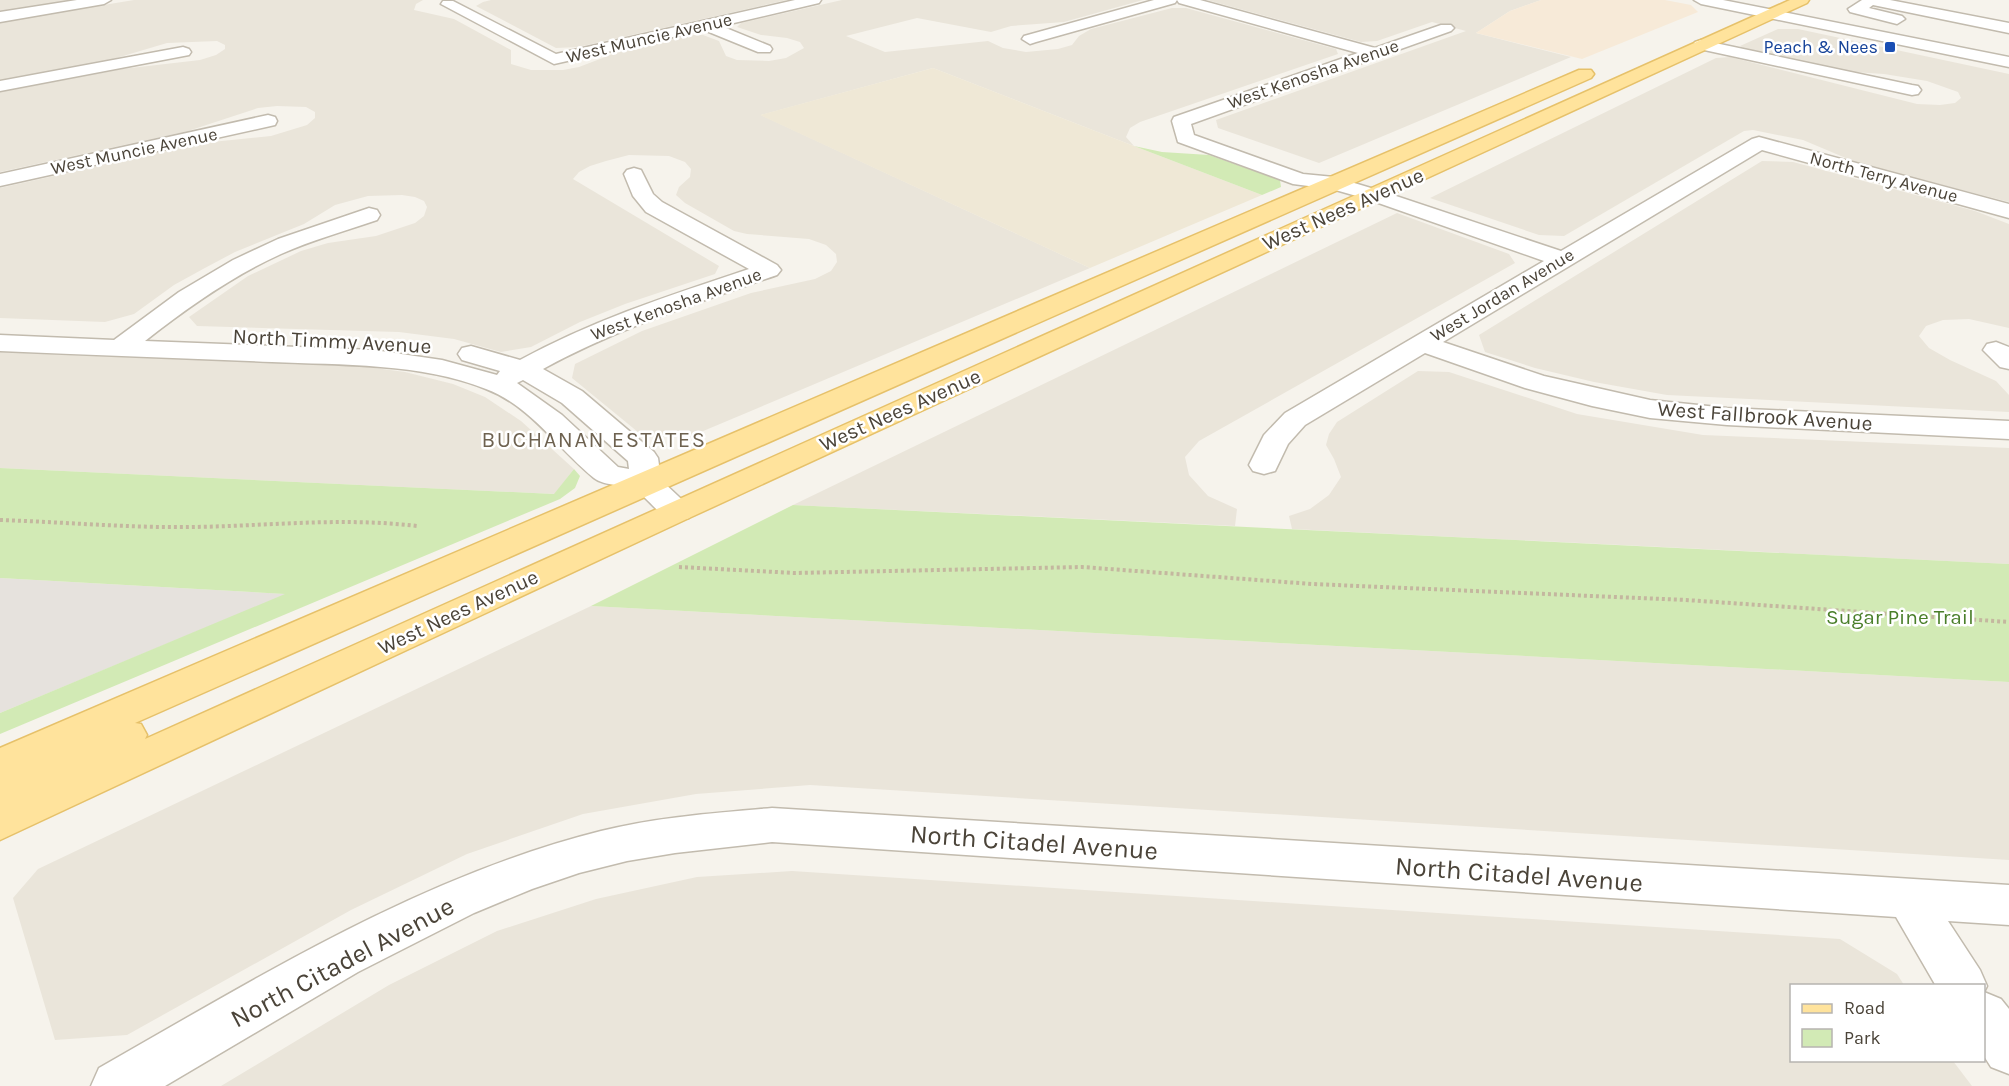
<svg xmlns="http://www.w3.org/2000/svg" width="2009" height="1086" font-family="Karla,sans-serif">
<style>
.residential{fill:#eae5da}
.commercial{fill:#f7ead8}
.industrial{fill:#e6e2dd}
.education{fill:#efe8d6}
.green{fill:#d2eab5}
.lines{fill:none;stroke-linecap:round;stroke-linejoin:round}
.minor-casing{stroke:#c2bbae;stroke-width:3}
.major-casing{stroke:#e6c16a;stroke-width:3}
.path{stroke:#c4b79f;stroke-width:4;stroke-dasharray:3 3;stroke-linecap:butt}
.minor{fill:#fff;fill-rule:evenodd}
.major{fill:#ffe39c;fill-rule:evenodd}
.transit-dot{fill:#1a4fb4;stroke:#fff;stroke-width:2}
.labels{text-anchor:middle;stroke-width:5;stroke-linejoin:round;paint-order:stroke}
.far-street-label{font-size:18px;fill:#4b4439;stroke:#fff}
.far-transit-label{font-size:18px;fill:#164399;stroke:#fff;text-anchor:end}
.street-label{font-size:21px;fill:#4b4439;stroke:#fff}
.park-label{font-size:21px;fill:#4a7f2a;stroke:#fff}
.neighbourhood-label{font-size:22px;letter-spacing:1.5px;fill:#6e6250;stroke:#fff}
.near-street-label{font-size:26px;fill:#4b4439;stroke:#fff}
</style>
<rect width="100%" height="100%" fill="#f6f3ec"/>
<g class="residential">
<polygon points="0,0 80,0 0,13"/>
<polygon points="134,0 423,0 416,4 414,10 454,19 511,50 511,64 531,70 563,70 579,67 626,49 689,35 703,35 719,41 726,56 737,60 769,61 786,58 804,48 800,42 787,38 761,35 737,27 741,23 842,0 1143,0 1064,22 1011,26 991,32 917,18 846,36 885,52 988,41 1003,48 1026,52 1058,49 1072,45 1079,36 1091,29 1172,8 1186,8 1336,49 1338,54 1140,122 1130,128 1126,137 1134,146 933,68 761,115 1090,268 689,437 644,437 572,378 575,364 642,331 751,293 815,279 831,271 837,262 836,254 826,245 809,239 747,234 734,231 685,203 676,195 679,187 690,177 691,169 685,162 669,156 629,155 606,161 590,166 579,172 573,179 719,266 715,274 625,304 580,322 531,347 501,352 454,339 399,332 197,326 189,317 248,276 301,251 328,243 376,236 415,223 424,216 427,207 424,201 415,197 402,195 368,196 335,205 304,224 235,252 203,269 174,285 134,314 105,322 0,318 0,188 202,143 271,136 307,125 315,118 315,112 306,107 277,106 258,108 188,131 0,172 0,92 122,69 200,60 216,55 225,49 225,45 217,41 167,43 113,59 0,80 0,22"/>
<polygon points="491,0 787,0 578,47 556,48 476,6 483,2"/>
<polygon points="1207,0 1541,0 1510,11 1476,33 1571,57 1319,163 1218,128 1216,120 1466,31 1432,22 1377,41 1361,42"/>
<polygon points="1778,29 1798,29 2009,74 2009,202 1860,164 1803,140 1753,130 1744,131 1564,236 1539,235 1430,198 1716,58 1730,57 1917,104 1940,105 1955,103 1961,98 1958,92 1927,81 1884,74 1839,71 1746,50 1740,46"/>
<polygon points="1762,161 1793,162 1975,211 2009,224 2009,328 1969,319 1943,320 1926,326 1919,336 1929,348 1950,360 1996,381 2009,395 2009,412 1667,395 1594,382 1535,368 1485,352 1479,335"/>
<polygon points="1397,213 1509,254 1515,263 1199,441 1185,457 1189,475 1208,496 1237,509 1235,526 793,505"/>
<polygon points="0,352 360,366 405,372 453,384 485,397 521,421 574,469 555,494 0,468"/>
<polygon points="1418,371 1449,372 1577,414 1703,435 2009,448 2009,564 1292,529 1289,516 1310,509 1329,495 1341,477 1334,459 1326,445 1329,434 1337,422"/>
<polygon points="591,606 2009,682 2009,860 810,785 696,794 583,814 467,854 351,910 127,1035 55,1040 13,898 38,869"/>
<polygon points="792,871 1840,939 1897,974 1904,985 1792,986 1792,1060 1953,1061 1972,1086 221,1086 389,985 497,931 596,899 697,877"/>
</g>
<polygon class="commercial" points="1541,0 1665,0 1691,5 1698,12 1582,59 1476,33 1510,11"/>
<polygon class="industrial" points="0,578 287,594 0,713"/>
<polygon class="education" points="933,68 1134,146 1262,195 1090,268 760,115"/>
<g class="green">
<polygon points="1134,146 1162,152 1209,155 1280,180 1281,187 1262,195"/>
<polygon points="0,468 554,494 574,469 580,476 575,488 560,499 0,734 0,713 285,594 0,578"/>
<polygon points="793,505 2009,564 2009,682 591,606"/>
</g>
<g class="lines">
<defs>
<g id="minor">
<polygon points="77,0 111,0 104,4 0,22 0,12"/>
<polygon points="795,0 821,0 819,3 721,26 770,46 772,49 770,52 758,52 704,30 554,64 441,4 443,1 453,1 556,54"/>
<polygon points="1154,0 1200,0 1375,48 1441,25 1451,25 1454,28 1451,31 1191,124 1194,135 1303,174 1334,177 1381,191 1561,251 1752,139 1759,137 2009,204 2009,218 1762,150 1443,342 1544,376 1650,400 1727,408 2009,421 2009,439 1727,425 1650,418 1592,406 1525,388 1425,353 1305,425 1288,444 1275,471 1264,474 1253,471 1249,465 1264,435 1285,413 1544,261 1367,199 1332,189 1293,184 1178,142 1172,121 1174,117 1358,53 1179,3 1177,0 1175,3 1036,42 1030,44 1022,39 1024,36"/>
<polygon points="1694,0 1723,0 2009,57 2009,67 1701,4"/>
<polygon points="1862,0 1890,0 2009,23 2009,33 1873,5 1869,8 1902,16 1905,19 1897,24 1850,12 1848,9"/>
<polygon points="1701,40 1912,85 1918,86 1921,90 1918,94 1912,95 1695,48 1693,45 1695,42"/>
<polygon points="183,47 189,49 191,52 189,55 0,91 0,81"/>
<polygon points="268,115 275,117 277,121 275,125 0,186 0,174"/>
<path d="M634,168L641,170L653,194L662,202L777,265L781,270L777,275C697,303 618,328 543,369L582,391L654,452L658,458L661,480L694,511L689,518C662,525 656,505 637,491C625,483 605,487 594,478C558,449 531,406 486,389C421,363 341,365 272,362C181,358 91,355 0,351V335L114,340L179,292L233,260L278,239L369,208L377,210L380,215L377,220C345,231 312,240 281,254C232,276 187,308 145,341L374,350L442,360L497,375L500,371L462,360L458,354L462,348L471,346L520,360C596,319 668,296 749,269L646,212L633,196L624,174L627,170ZM523,380L562,403L628,461L629,469L618,467L562,415L517,383Z"/>
<polygon points="1996,342 2009,347 2009,369 2000,367 1983,350 1987,344"/>
<path d="M772,808L2009,885V925L1948,921L1980,970L1987,986L1984,992L2001,999L2009,1009V1074L1991,1067L1984,1056V986H1936L1896,917L772,842L675,853L627,861L579,873L532,889L474,913L358,972L165,1086H91L99,1068C259,977 421,876 601,831C657,817 715,813 772,808Z"/>
</g>
<polygon id="major" points="1790,0 1809,0 1807,3 689,518 0,840 0,748 1579,70 1591,70 1594,74 1591,78 135,723 141,724 147,735 145,739"/>
</defs>
<use href="#minor" class="minor-casing"/>
<use href="#major" class="major-casing"/>
<g class="path">
<path d="M0,520C64,522 129,528 193,527C267,526 342,517 417,526"/>
<polyline points="679,567 795,573 1082,567 1312,584 1686,600 2009,622"/>
</g>
<use href="#minor" class="minor"/>
<use href="#major" class="major"/>
</g>
<rect class="transit-dot" x="1884" y="41" width="12" height="12" rx="3"/>
<g class="labels">
<g class="far-street-label">
<text transform="translate(649 38) rotate(-13)" y="6">West Muncie Avenue</text>
<text transform="translate(1313 74) rotate(-19)" y="6">West Kenosha Avenue</text>
<text transform="translate(134 151) rotate(-12)" y="6">West Muncie Avenue</text>
<text transform="translate(1884 177) rotate(15)" y="6">North Terry Avenue</text>
<text transform="translate(1502 295) rotate(-31)" y="6">West Jordan Avenue</text>
<text transform="translate(676 304) rotate(-20)" y="6">West Kenosha Avenue</text>
</g>
<g class="far-transit-label">
<text x="1878" y="53">Peach &amp; Nees</text>
</g>
<g class="street-label">
<text transform="translate(1343 209) rotate(-24)" y="7">West Nees Avenue</text>
<text transform="translate(332 341) rotate(3)" y="7">North Timmy Avenue</text>
<text transform="translate(900 410) rotate(-24)" y="7">West Nees Avenue</text>
<text transform="translate(1765 416) rotate(4)" y="7">West Fallbrook Avenue</text>
<text transform="translate(458 612) rotate(-25)" y="7">West Nees Avenue</text>
</g>
<g class="park-label">
<text x="1900" y="624">Sugar Pine Trail</text>
</g>
<g class="neighbourhood-label">
<text x="594" y="447">BUCHANAN ESTATES</text>
</g>
<g class="near-street-label">
<text transform="translate(1034 842) rotate(4)" y="9">North Citadel Avenue</text>
<text transform="translate(1519 874) rotate(4)" y="9">North Citadel Avenue</text>
<text transform="translate(342 962) rotate(-28)" y="9">North Citadel Avenue</text>
</g>
</g>
<rect x="1790" y="984" width="195" height="78" fill="#ffffff" stroke="#b7b4b0" stroke-width="1.5"/>
<rect x="1802" y="1004" width="30" height="9" fill="#ffe39c" stroke="#b7b4b0" stroke-width="1.5"/>
<text x="1844" y="1014" font-size="18" fill="#4b4439">Road</text>
<rect x="1802" y="1029" width="30" height="18" fill="#d2eab5" stroke="#b7b4b0" stroke-width="1.5"/>
<text x="1844" y="1044" font-size="18" fill="#4b4439">Park</text>
</svg>
